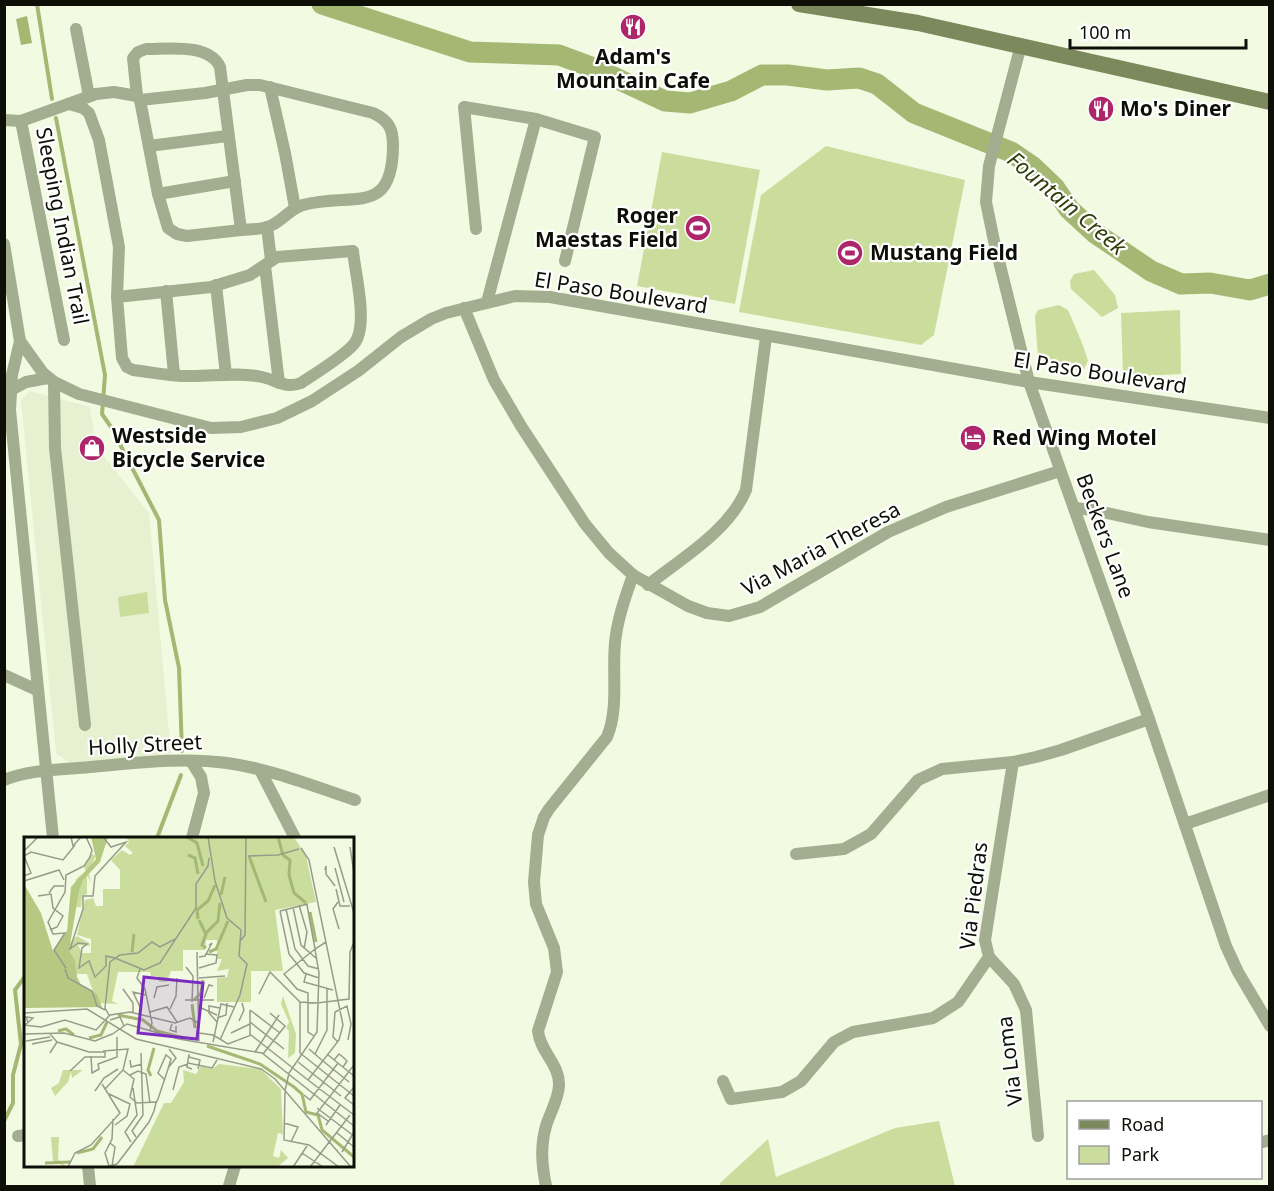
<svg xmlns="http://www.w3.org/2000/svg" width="1274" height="1191" font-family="'Noto Sans',sans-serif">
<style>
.built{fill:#e7f1d1}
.green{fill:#cadd9d}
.water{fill:#a4b873}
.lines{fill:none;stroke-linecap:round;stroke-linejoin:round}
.stream{stroke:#a4b873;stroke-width:4}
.river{stroke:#a4b873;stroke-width:21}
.minor{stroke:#a3ad8f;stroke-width:12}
.secondary{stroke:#7c895d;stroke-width:16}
.labels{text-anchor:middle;stroke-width:4.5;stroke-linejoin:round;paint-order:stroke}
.poi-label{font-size:21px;font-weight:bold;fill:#0d0f07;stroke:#fff;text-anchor:start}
.street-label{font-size:21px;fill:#0d0f07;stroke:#fff}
.water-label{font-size:22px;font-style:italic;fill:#333e0a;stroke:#fff}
.inset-river{fill:none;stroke:#a4b873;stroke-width:3}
.inset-road{fill:none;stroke:#979c8a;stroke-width:1.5}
.view{fill:#7b2cbf;fill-opacity:0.15;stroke:#7b2cbf;stroke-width:3}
.inset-edge{fill:none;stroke:#0d0f07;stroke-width:3}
</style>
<rect width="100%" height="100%" fill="#f3fae2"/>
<polygon class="built" points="30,391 90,407 97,448 149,513 171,754 70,763 56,753 21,401"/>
<g class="green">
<polygon points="826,146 965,180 934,335 921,345 739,312 761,195"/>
<polygon points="662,152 760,170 735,304 637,286"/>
<polygon points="1094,270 1115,295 1118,308 1102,317 1071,289 1070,281 1074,274"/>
<path d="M1059,305L1068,310C1075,327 1083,343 1088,361L1084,369C1068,373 1052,366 1038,358L1035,316L1038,310Z"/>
<polygon points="1180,310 1181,374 1123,377 1121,313"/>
<polygon points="147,592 149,613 120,617 118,597"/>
<polygon points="939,1121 955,1186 720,1186 720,1183 768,1139 776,1177 895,1128"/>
</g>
<polygon class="water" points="27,16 32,43 21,45 16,19"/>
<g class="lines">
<g class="stream">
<polyline points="37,4 52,99"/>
<polyline points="56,118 105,375 102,414 111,427 159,520 165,600 179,668 182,751"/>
<polyline points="157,838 181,775"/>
<polyline points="4,1121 13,1103 13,1075 21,1044 15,990 26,975"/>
</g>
<polyline class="river" points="322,4 470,52 559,55 594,68 665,101 690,103 731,91 762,75 788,75 827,80 859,78 877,84 914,113 1011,152 1033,167 1054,187 1069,209 1095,233 1151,271 1181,284 1210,283 1250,290 1270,284"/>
<g class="minor">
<polyline points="76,29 89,96"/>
<polyline points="1021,45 989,166 986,202 994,241 1029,382 1149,719 1226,946 1238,972 1270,1026"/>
<path d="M146,49C168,49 209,43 220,67L241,230L187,236L177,234L168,228L158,194L140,100L137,96L133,58L138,52Z"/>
<polyline points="270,87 285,153 295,208"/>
<path d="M140,100L205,93L247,85H260L373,113C388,120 393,128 393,145C393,219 351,191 303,205C290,209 284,219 272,225C264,230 250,229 241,230"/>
<path d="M69,104L83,108L89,113L99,140L119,247L117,297L122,358L127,367L133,370C152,372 173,377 192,376C215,376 239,372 262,377C276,380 286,389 301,383C316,373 344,356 354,344C369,326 355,273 353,251L277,257L250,275L211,287L117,297"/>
<polyline points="4,120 21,121 96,94 114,92 137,96"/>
<polyline points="21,121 64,340"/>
<polyline points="149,146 227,136"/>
<polyline points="158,194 235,181"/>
<polyline points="267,227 271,260"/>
<polyline points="476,229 464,107 536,119 595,137 565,261"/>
<polyline points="4,244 20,341 12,375 10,410 53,838"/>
<polyline points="265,266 279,383"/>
<polyline points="216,285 226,375"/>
<polyline points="166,291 174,374"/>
<polyline points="487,302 536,119"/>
<polyline points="464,308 494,380 521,426 585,524 609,553 633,575 688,606 707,613 729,616 760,607 888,532 946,507 1060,471"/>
<polyline points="20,341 43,373 54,382 79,394 211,428 241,427 277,418 312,401 358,371 401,337 431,319 446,313 515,296 550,297 1029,382 1270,418"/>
<polyline points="54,382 55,448 85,725"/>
<polyline points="11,390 26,382 48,378"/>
<polyline points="1075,508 1093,510 1148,522 1270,540"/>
<path d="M648,585C682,558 729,531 746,490L766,337"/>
<polyline points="4,675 37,690"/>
<polyline points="191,761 201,777 204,793 192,838"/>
<polyline points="260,770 295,838"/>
<path d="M4,780C31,769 62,770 90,767C136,763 182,757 227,763C271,769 313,786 355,800"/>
<polyline points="1185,824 1270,795"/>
<polyline points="796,854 844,849 871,834 918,780 942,769 1013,762 1036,757 1061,750 1149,719"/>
<polyline points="989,957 1014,984 1026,1010 1038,1136"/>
<polyline points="723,1081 731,1099 782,1092 801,1081 834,1042 853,1032 933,1018 958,1002 989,957 985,940 1013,762"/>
<polyline points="18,1136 26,1135"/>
<polyline points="1263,1142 1270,1140"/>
<polyline points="88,1166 90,1186"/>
<polyline points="229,1186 235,1166"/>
<path d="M546,1186C542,1166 540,1147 546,1126C550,1113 558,1100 559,1086C560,1064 540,1052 538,1031L557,972L554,948L536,904L534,882L538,835L544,817L549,809L607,737C619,708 612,674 615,643C617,620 625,598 633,575"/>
</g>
<polyline class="secondary" points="799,4 918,23 1270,102"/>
</g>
<defs>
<symbol id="restaurant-disc" viewBox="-11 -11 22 22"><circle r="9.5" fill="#ad266a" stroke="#fff"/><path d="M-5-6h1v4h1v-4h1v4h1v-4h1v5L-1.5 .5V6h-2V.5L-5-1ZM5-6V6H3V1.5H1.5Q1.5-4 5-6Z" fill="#fff"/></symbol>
<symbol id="stadium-disc" viewBox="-11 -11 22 22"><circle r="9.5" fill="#ad266a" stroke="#fff"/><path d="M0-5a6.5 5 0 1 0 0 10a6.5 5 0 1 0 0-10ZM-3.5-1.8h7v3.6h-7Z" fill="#fff"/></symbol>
<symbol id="hotel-disc" viewBox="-11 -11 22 22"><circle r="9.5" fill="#ad266a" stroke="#fff"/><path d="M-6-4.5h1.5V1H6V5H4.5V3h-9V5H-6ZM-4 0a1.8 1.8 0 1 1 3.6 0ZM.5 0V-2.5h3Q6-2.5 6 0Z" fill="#fff"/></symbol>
<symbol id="shop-disc" viewBox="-11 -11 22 22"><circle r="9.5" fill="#ad266a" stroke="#fff"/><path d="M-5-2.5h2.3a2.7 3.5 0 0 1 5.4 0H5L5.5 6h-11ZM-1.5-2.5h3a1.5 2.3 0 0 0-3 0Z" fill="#fff"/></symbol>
</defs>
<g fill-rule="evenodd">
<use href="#restaurant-disc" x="618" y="12" width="30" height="30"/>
<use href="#restaurant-disc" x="1086" y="94" width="30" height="30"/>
<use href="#stadium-disc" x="683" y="213" width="30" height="30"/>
<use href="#stadium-disc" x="835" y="238" width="30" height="30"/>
<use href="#hotel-disc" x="958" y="423" width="30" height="30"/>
<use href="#shop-disc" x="77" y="433" width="30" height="30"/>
</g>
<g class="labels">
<g class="poi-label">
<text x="633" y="64" text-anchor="middle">Adam's<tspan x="633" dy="24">Mountain Cafe</tspan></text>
<text x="1120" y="116">Mo's Diner</text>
<text x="678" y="223" text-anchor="end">Roger<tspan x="678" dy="24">Maestas Field</tspan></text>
<text x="870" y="260">Mustang Field</text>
<text x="112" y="443">Westside<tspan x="112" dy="24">Bicycle Service</tspan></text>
<text x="992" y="445">Red Wing Motel</text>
</g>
<g class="street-label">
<text transform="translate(62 226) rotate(79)" y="7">Sleeping Indian Trail</text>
<text transform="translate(621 293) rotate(9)" y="7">El Paso Boulevard</text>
<text transform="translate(1100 373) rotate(9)" y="7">El Paso Boulevard</text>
<text transform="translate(1105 536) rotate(70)" y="7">Beckers Lane</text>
<text transform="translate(821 549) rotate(-28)" y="7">Via Maria Theresa</text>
<text transform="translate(145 745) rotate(-3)" y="7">Holly Street</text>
<text transform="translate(974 896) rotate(-83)" y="7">Via Piedras</text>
<text transform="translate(1010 1061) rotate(-97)" y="7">Via Loma</text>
</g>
<g class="water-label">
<text transform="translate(1067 203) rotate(40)" y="8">Fountain Creek</text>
</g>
</g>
<g transform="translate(24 837)">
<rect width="330" height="330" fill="#f3fae2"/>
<path d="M102,0H270L282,19L292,65L251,73L259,134H227V165H193V141L203,140L205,132L193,134L198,122H193V103H182L181,113H159V134H147L143,145H135L134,139H127L126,135H94L88,164L94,167L73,166L63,137H50L37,104L46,106L53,99L65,106L66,109L54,108L58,116H67V102L53,98L61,63L69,61L72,69H79V52H96V33L87,23L98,13L106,18L109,16L101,9L105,5ZM68,17L72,19L64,33L67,46L63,38V57L58,59L57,70H47L52,42L62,34L60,30ZM259,159L272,197L271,216L264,221L265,194L262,191L265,185L257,167ZM195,227L236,232L257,252L259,297L254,296L249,319L255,321L257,313L264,321L253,330H109L140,266H147L160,245L159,233L172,237L177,229L188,232ZM39,233H59L48,241L47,235L44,245L31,259L27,251L35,246ZM27,300H35L34,322L42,330L29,324Z" fill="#cadd9d"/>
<path d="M67,0H84L76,25L59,43L55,54L45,114L51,123L53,140L57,148L73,157L78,170L0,171V47L17,76L29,114L43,94L47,50L72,22Z" fill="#b5c983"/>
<path class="inset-river" d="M163,0L173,6L179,29M254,0L259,18L266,23L265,38L270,56L282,66M164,18L171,21L174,37M225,19L242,65M197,58L201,40M286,75L292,105M174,82L173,73L184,64L191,48M175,83L182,97L178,108L182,111M182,96L194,84L196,66M108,115L110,97M185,115L192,112L204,84M170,163L177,156L179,143M168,167L171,191M94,178L119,183L133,194L160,201M34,194L42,192L50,198M65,201L77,198L83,185M183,209L236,227L270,250L278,257L282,275L294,278L298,293L330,320M127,239L124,233L130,211M53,316L69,312L78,300M21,326L46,325"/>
<path class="inset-road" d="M47,0L49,9L57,0M79,0L87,10L102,5L71,39L69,59H59V72L46,112L54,106L63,107L58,111L55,131L65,124L71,140L82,129V119L91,121M184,0L191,44L203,81L217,93L215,119L223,127L216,158L196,203M310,10L330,76M326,10L330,36M277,11L285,23L319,188L315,203L284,243M0,14L14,0M0,19L7,15L39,23L51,8M224,19L254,18L275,12M311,31L320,65M301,33L302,29V37L311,49M0,39L7,36L0,19M0,44L35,33L40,43M312,52L316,69H326M25,56L30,49H40M14,59L27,57L29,71L39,79L33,90L26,93M314,65L309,72L315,92M275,68L283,95L280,112M283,68L291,112L260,137L273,152L284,156V195L290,199M269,70L277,108L293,122M262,72L271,112L284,129L295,132M256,74L265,117L280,136L295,141M256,74L284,67M216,104L221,98L222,0M173,115L175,204M175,120L181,119L188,106L185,108M91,121L120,133L136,126L172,71V47L184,29L185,21M162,130L169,139L168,165M42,131L30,113L41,96L29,97L24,85L41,55L42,38L60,29L66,20L68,13L62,0M175,131L192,126L193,118L181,117M41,132L44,141L68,154L73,169L81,173M116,132L113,141L121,152L128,186L126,194M282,137L280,145L309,153M175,141L201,139M99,152L109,166V175M235,157L246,135L276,165L293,166M130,161L133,150L145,148M180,161L185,148L189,149M161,163H190M276,165V216L330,259M293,166L325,162L326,115L330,105M116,170L109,155L122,158M175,170L193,178M146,172L152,159L153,141M226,173L256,196M126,175L143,170L153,185M0,176L63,172L112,202L237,232L251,242L327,330M85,178L81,171L86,125L96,118L114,116L128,105L136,110L151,102M193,181L202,178L203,166M86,183L96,180L100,189M215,184L220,173L218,166M193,185L185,176V169L196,171M226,185L260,212M148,187L146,193L152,195V189M0,188L17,190L41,183L72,193L86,178L106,175L151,186L166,181L174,186M1,188L9,181L2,180L4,185M175,196L189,198L204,207L227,198L284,243M207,196L226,187M0,197L40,196L71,204L88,197M87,198L103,187L155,202L238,216L330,289M226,198V173M2,204L26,200M33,205L65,215H81V220H61L46,234M189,205L197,167L210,170M314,205L309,200L311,175L323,169L327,187L324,203M8,207L28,203M285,212L299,224M79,214L104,212L99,233L81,252M231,215L255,178M26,216L33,205L26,197M165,217L163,230L168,232M239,217L261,189L246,176M291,217L303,193V151M304,218L330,239M67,219L68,236L75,232L74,227L93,220V200M165,220L176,223L174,232M106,223L107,230L118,227M310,223L315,217L319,220L323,224L319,230M299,224L325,245M274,225L317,259M164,226L188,231L193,223M144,231L152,221L145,212M99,233L110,242L106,260L113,266L132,265M106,238L114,234L122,237L126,266M284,243L330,278M330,250L321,261L330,268M149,253L155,230L164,227M71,254L80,241L94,232M261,254L265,236L293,195L295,136L291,112L302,105M261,255L260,303L285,308L315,330M83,256L106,267L103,279L91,288M280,258L286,263L314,226M293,271L330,299M89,282L88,302L81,316L85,329L93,327L125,285L130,274L132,266L134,262L144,232L147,222L142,218L134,236L140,242M304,284L293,276L330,228M260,286L274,290L267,305M302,288L316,268M312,295L330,310M112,300L108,294L119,278L117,216M107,305L101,295L113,278L109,251M86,306L91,310L88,329M318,315L330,295M278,316L299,330M44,330L51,316L67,308L96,276L78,247M269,330L283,309M286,330L326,278"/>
<path class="view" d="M120,140L179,146L173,202L114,196Z"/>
<rect width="330" height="330" class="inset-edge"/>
</g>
<rect width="1274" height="1191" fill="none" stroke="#0d0f07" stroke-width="12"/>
<rect x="1067" y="1101" width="195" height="78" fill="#ffffff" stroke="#9e9f9c" stroke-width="1.5"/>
<rect x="1079" y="1120" width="30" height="9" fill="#7c895d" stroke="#9e9f9c" stroke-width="1.5"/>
<text x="1121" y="1131" font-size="18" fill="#0d0f07">Road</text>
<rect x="1079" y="1146" width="30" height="18" fill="#cadd9d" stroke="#9e9f9c" stroke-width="1.5"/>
<text x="1121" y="1161" font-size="18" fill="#0d0f07">Park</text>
<path d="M1070 39v9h176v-9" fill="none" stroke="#0d0f07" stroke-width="3"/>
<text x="1079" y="39" font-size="18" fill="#0d0f07" stroke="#ffffff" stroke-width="4.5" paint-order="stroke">100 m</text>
</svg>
